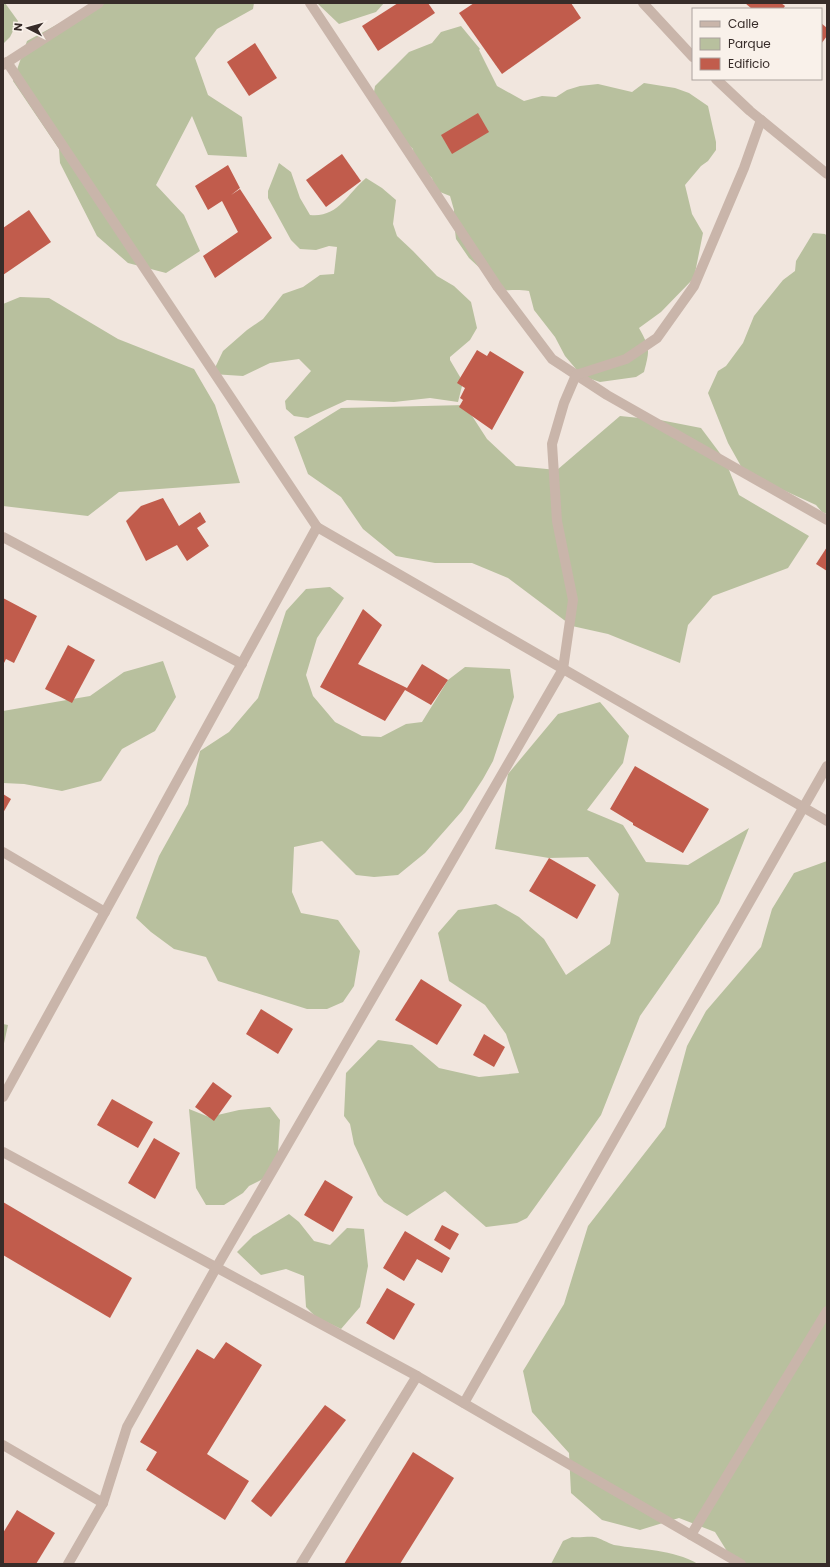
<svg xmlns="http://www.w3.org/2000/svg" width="830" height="1567" font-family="Poppins,sans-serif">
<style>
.green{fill:#b8c09e}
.building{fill:#c15c4c}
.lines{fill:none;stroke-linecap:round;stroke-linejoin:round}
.lane{stroke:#c9b5aa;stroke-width:10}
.street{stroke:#c9b5aa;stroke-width:10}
</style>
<rect width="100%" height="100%" fill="#f1e6de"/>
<g class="green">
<polygon points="3,3 5,3 18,21 10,37 3,44"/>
<polygon points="96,3 254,3 253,9 217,29 195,58 208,95 242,117 247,157 208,155 192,116 156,185 184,215 200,251 166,273 128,263 97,236 60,163 59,149 13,81 27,41"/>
<polygon points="317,3 384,3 376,12 339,24"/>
<path d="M461,26L480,49L479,50L497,86L524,101L542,96L556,97L567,90L580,86L598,84L632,92L644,83L675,88L689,93L708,106L716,142V150L708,161L701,166L685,185L692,214L703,233L694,278L661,312L639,328C650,348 650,349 644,372L636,377L600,382L582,376L565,356L555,337L534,310L529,291C517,289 506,291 494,290L483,271L469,258L456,239L453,215L454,210L450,196L435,190L432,178L414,161L413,149L389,126L374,92L375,86L409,52L432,43L441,32Z"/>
<path d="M279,163L291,172L300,198L310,215C338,218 347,194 366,178L382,188L396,200L393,224L397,236L413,251L437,276L454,286L471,302L477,328L470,340L450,357V360L463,382L458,402L430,398L394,402L347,400L308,418L294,416L286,409L285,401L311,371L299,359L270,363L243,376L212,374L223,351L247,330L263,319L283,294L303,287L320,275L334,274L337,247L329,246L316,250L300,249L291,240L268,198V191Z"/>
<polygon points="813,233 825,234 827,236 827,514 822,512 816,505 770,484 742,468 728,443 708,393 718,371 726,366 743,343 754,316 783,280 795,271 796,261"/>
<polygon points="20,297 49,298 118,339 194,369 215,405 240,483 119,492 88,516 3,506 3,304"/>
<polygon points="465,405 487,439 516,466 557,470 620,416 660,420 701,428 725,460 739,495 809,536 788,568 713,596 688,625 680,663 608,634 572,626 508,578 472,563 435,563 396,556 363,529 341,497 308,474 294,437 341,408"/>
<polygon points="330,587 344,598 317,638 306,675 313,696 335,722 362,736 381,737 406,724 422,722 448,680 465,667 510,669 514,697 493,761 483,779 462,811 425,853 398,875 374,877 356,875 322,841 294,847 292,892 301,913 338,920 360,951 354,986 343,1002 327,1009 307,1009 218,981 206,957 174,949 151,932 136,918 159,856 188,804 200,751 229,732 258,698 286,611 306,589"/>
<polygon points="163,661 176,697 155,731 122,749 101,781 62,791 24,784 3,783 3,711 90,696 124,672"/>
<polygon points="600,702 629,736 623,763 587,810 623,825 646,862 688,865 749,828 719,903 640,1016 601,1115 527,1218 517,1223 486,1227 445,1191 407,1216 384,1202 378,1195 354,1144 350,1124 344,1116 346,1073 378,1040 412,1045 439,1068 479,1077 519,1073 506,1034 485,1005 449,981 438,933 458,910 496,904 519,917 544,939 566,975 610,944 619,894 588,857 549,858 495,849 508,774 558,714"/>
<polygon points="827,861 827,1564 735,1564 715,1532 679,1518 640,1530 602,1520 571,1493 569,1453 532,1412 523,1371 564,1304 588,1226 665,1127 687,1046 706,1011 761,947 772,909 794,873"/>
<polygon points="3,1024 8,1025 3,1048"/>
<polygon points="270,1107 280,1120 278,1153 267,1177 249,1186 243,1193 224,1205 206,1205 196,1188 189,1109 209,1117 239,1110"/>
<polygon points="289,1214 299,1222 314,1241 330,1245 347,1228 364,1229 368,1266 360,1307 341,1329 316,1317 306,1307 304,1276 286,1269 261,1275 237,1252 253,1236"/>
<path d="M572,1537C579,1538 589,1536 594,1537C601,1538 607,1543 614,1545C643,1550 672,1549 698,1564H551L563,1541Z"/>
</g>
<g class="building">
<polygon points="398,3 428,3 435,13 378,51 362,26"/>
<polygon points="474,3 571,3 581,18 502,74 459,13"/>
<polygon points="745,3 781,3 785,6 783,9 752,9"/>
<polygon points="821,23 827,28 827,36 821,44"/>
<polygon points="255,43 277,78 249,96 227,62"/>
<polygon points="478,113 489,132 452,154 441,135"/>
<polygon points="342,154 361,181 326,207 306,180"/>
<polygon points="228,165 240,188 231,195 240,189 272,238 215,278 203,256 238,232 222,201 208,210 195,186"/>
<polygon points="29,210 51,242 3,275 3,228"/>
<polygon points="477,350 487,356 490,351 524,372 492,430 459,407 463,400 460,398 465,388 457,383"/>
<polygon points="163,498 179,526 200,512 206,522 197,528 209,546 187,561 177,545 146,561 126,521 141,506"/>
<polygon points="827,547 827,571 816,564"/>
<polygon points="3,598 37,616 14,663 6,659 3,665"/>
<polygon points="363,609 382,625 358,664 407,688 422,664 448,680 431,705 405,690 385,721 320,687"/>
<polygon points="68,645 95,660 72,703 45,689"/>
<polygon points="635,766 709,809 683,853 633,825 633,823 610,809"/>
<polygon points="3,794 11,799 3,813"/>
<polygon points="549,858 596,885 577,919 529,891"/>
<polygon points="421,979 462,1005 437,1045 395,1020"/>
<polygon points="261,1009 293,1029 278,1054 246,1034"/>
<polygon points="484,1034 505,1047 494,1067 473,1055"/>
<polygon points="213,1082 232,1096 214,1121 195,1107"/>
<polygon points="112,1099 153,1122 138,1148 97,1125"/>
<polygon points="154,1138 180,1153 155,1199 128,1183"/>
<polygon points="325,1180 353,1197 333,1232 304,1215"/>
<polygon points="3,1202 132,1278 110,1318 3,1255"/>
<polygon points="442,1225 459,1234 450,1250 434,1240"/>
<polygon points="405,1231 450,1258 442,1273 417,1259 404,1281 383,1268"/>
<polygon points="387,1288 415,1304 394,1340 366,1323"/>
<polygon points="226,1342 262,1365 207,1454 249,1481 225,1520 146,1470 157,1452 140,1442 197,1349 214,1359"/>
<polygon points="325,1405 346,1420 271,1517 251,1501"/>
<polygon points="413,1452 454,1478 400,1564 344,1564"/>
<polygon points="17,1510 55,1533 36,1564 3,1564 3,1533"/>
</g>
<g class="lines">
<g class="lane">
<polyline points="3,1445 103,1503"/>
<polyline points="691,1535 827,1311"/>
<polyline points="68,1564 103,1503 127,1427 216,1268"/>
<polyline points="301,1564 417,1376"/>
</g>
<g class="street">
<polyline points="310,3 497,286 552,359 607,395 827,520"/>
<polyline points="643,3 693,57"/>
<polyline points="7,62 317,527 827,821"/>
<polyline points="3,65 99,3"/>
<polyline points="716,79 750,111 827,174"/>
<polyline points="3,537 242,664"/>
<polyline points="3,852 105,912"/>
<polyline points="3,1097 317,527"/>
<polyline points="3,1152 417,1376 741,1564"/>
<polyline points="216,1268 563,669 573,600 557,521 552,444 564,403 576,375 626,359 657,338 694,286 744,168 761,120"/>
<polyline points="464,1403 827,766"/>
</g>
</g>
<rect width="830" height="1567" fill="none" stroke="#372c29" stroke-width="8"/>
<rect x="692" y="8" width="130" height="72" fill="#f9f1ea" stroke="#aba29d"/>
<rect x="700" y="21" width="20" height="6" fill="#c9b5aa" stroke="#aba29d"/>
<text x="728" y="28" font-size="12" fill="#372c29">Calle</text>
<rect x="700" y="38" width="20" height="12" fill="#b8c09e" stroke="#aba29d"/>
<text x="728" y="48" font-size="12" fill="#372c29">Parque</text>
<rect x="700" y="58" width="20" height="12" fill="#c15c4c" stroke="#aba29d"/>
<text x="728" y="68" font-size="12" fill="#372c29">Edificio</text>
<g transform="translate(28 28) rotate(276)" stroke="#f9f1ea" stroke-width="3" paint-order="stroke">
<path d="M0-3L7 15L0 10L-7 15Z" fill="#372c29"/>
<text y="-6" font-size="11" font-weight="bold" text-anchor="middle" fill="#372c29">N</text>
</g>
</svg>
